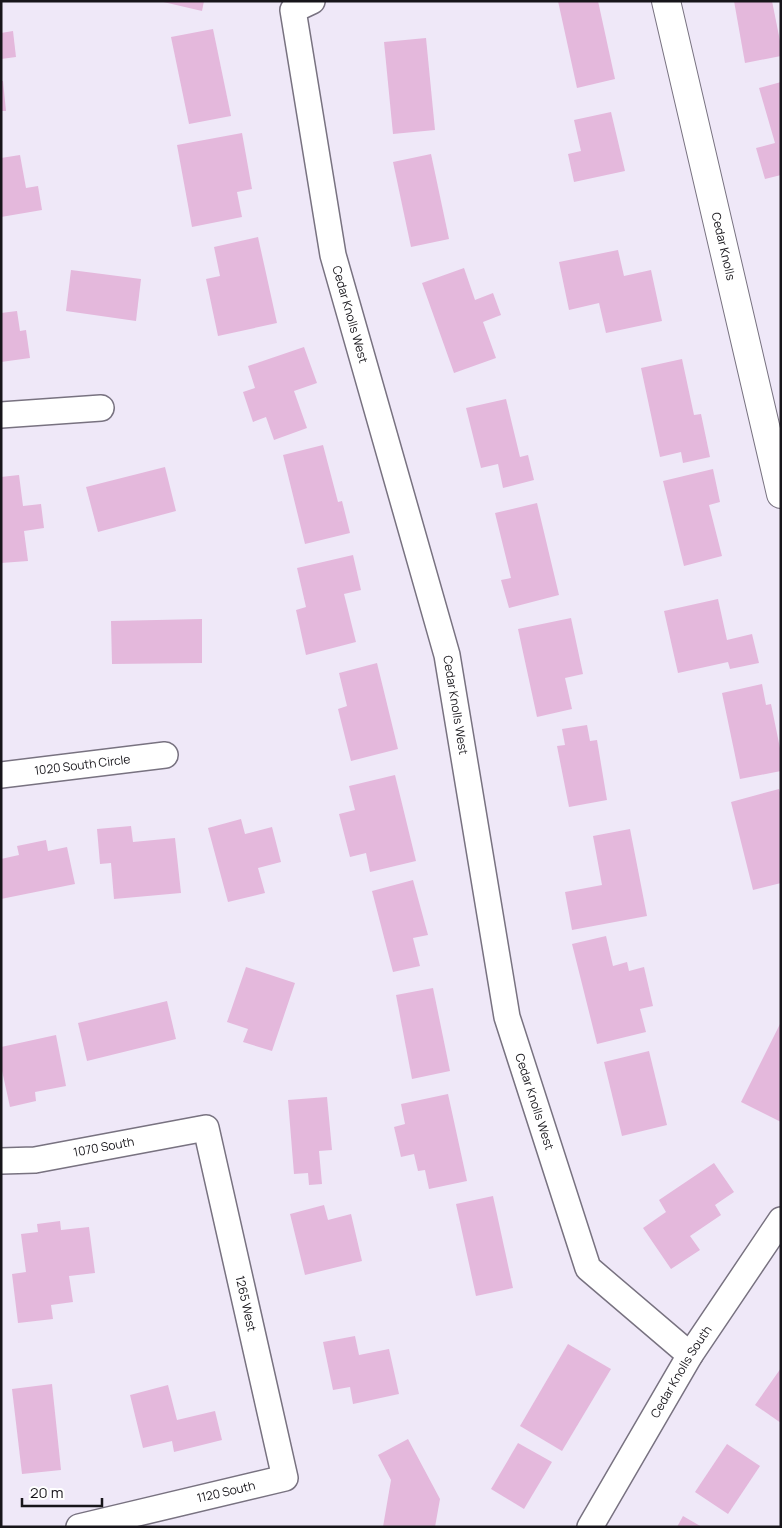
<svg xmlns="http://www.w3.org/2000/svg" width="782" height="1528" font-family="Manrope,sans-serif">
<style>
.building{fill:#e4b8dc}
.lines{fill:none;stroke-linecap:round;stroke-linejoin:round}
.minor-casing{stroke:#787280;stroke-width:28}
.tertiary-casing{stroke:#787280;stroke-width:30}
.minor{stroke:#fff;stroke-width:25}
.tertiary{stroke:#fff;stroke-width:28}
.labels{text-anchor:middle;stroke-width:4;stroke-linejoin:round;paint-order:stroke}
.street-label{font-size:12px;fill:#17151a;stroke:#fff}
</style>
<rect width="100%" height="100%" fill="#efe8f8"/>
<g class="building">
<polygon points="159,1 204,1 202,11"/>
<polygon points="558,1 598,1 615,79 577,88"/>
<polygon points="734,1 772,1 781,46 781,56 745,63"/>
<polygon points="213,29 231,116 189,124 171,37"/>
<polygon points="13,31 16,57 1,59 1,33"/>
<polygon points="426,38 435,130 393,134 384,42"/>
<polygon points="1,81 3,81 6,111 1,111"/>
<polygon points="781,82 781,175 765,179 756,148 775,143 759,88"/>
<polygon points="611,112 625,171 574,182 568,154 581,151 574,120"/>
<polygon points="242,133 252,189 237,192 242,217 192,227 177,145"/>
<polygon points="431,154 449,239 411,247 393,162"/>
<polygon points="20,155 26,188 38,186 42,210 1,217 1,158"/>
<polygon points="258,237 277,323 218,336 206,279 220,276 214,247"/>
<polygon points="618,250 624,276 651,270 662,321 606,333 599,303 569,310 559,262"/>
<polygon points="464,268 475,300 493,293 501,315 483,322 496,358 454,373 422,283"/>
<polygon points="71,270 141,279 136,321 66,311"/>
<polygon points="17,311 20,331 26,330 30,358 1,362 1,313"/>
<polygon points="304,347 317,383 294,391 307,428 274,440 266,417 253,422 243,392 255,388 248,366"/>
<polygon points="682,359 694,415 701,414 710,457 683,463 681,452 660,457 641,368"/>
<polygon points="506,399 520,457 528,455 534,480 503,488 498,464 481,468 466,408"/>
<polygon points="323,445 338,502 342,501 350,533 305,544 283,455"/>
<polygon points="165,467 176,511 98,532 86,487"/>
<polygon points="713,469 720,502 709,505 722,556 684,566 663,481"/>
<polygon points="19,475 23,506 41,504 44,528 24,531 28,561 1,563 1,477"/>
<polygon points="537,503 559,595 509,608 501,580 511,578 495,513"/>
<polygon points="353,555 361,590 344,594 356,642 306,655 296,610 306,607 297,568"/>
<polygon points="718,599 727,640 752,634 759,663 730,669 728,662 678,673 664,611"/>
<polygon points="571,618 583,674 565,678 572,709 537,717 518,629"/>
<polygon points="202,619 202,663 112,664 111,621"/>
<polygon points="377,663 398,749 351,761 338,709 347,706 339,673"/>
<polygon points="762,684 766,705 771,704 781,753 781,771 740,779 722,693"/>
<polygon points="587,725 590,741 597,740 607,800 569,807 557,746 565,745 562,729"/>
<polygon points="395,775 416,861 370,872 366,853 350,857 339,814 355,810 349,786"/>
<polygon points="779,789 781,796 781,883 753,890 731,802"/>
<polygon points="241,819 245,834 272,827 281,862 258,868 265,893 228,902 208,828"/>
<polygon points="131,826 133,842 175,838 181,893 114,899 111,863 100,864 97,829"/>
<polygon points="630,829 647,916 572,930 565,892 602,885 593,836"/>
<polygon points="46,840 48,851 67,847 75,884 1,899 1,859 19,855 17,846"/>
<polygon points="413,880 428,935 413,938 420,966 393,972 372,891"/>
<polygon points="606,936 613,966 627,962 629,971 644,967 653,1006 640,1009 646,1032 597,1044 572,944"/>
<polygon points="246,967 295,983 272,1051 243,1042 248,1029 227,1022"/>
<polygon points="433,988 450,1071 412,1079 396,995"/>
<polygon points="167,1001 176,1039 87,1061 78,1023"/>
<polygon points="781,1022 781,1122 741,1102"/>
<polygon points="56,1035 66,1086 35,1092 36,1101 10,1107 1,1066 1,1047"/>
<polygon points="649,1051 667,1125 622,1136 604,1062"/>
<polygon points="448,1094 467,1181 429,1189 425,1170 418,1171 414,1154 401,1157 394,1127 405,1124 401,1104"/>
<polygon points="327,1097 332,1150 319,1151 322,1184 309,1185 308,1173 294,1174 288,1100"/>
<polygon points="714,1163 734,1192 715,1205 721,1215 690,1236 700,1250 671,1269 643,1228 666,1212 659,1200"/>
<polygon points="493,1196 513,1288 476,1296 456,1204"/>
<polygon points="324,1205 328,1220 351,1214 362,1261 305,1275 290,1214"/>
<polygon points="60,1221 61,1230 89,1227 95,1273 69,1276 73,1302 51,1305 53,1319 18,1323 12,1274 26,1272 21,1234 38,1232 37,1224"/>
<polygon points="355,1336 359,1355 389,1349 399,1394 353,1404 350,1387 333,1390 323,1342"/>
<polygon points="568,1344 611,1369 562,1451 520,1426"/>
<polygon points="781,1368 781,1423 755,1405"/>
<polygon points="52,1384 61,1470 22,1474 12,1389"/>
<polygon points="168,1385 177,1420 215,1411 222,1440 174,1452 172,1441 143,1448 130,1395"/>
<polygon points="408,1439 440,1499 435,1527 383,1527 391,1480 378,1455"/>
<polygon points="518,1443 552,1462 524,1509 491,1489"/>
<polygon points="727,1444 760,1466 728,1514 695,1492"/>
<polygon points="683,1516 702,1527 677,1527"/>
</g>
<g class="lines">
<defs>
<g id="minor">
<path id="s1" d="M312,1L293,10L333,255L447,655L507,1017L588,1268L690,1355"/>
<polyline points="1,415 101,408"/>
<path id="s2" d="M1,775L165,755"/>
<path id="s3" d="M1,1161L35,1160L206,1128L285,1478L79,1527"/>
<path id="s4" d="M590,1527L690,1355L781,1220"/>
</g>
<g id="tertiary">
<path id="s5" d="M666,1L781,494"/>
</g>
</defs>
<use href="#minor" class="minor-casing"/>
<use href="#tertiary" class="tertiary-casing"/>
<use href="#minor" class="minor"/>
<use href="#tertiary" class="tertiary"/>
</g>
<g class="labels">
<g class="street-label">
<text dy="4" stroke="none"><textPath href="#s5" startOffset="252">Cedar Knolls</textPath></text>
<text dy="4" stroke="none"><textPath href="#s1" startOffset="331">Cedar Knolls West</textPath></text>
<text dy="4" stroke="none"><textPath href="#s1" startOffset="736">Cedar Knolls West</textPath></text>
<text dy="4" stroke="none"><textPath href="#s2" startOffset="82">1020 South Circle</textPath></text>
<text dy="4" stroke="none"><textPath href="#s1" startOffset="1141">Cedar Knolls West</textPath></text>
<text dy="4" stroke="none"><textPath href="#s3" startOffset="104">1070 South</textPath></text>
<text dy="4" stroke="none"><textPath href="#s3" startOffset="388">1265 West</textPath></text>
<text dy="4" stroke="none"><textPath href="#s4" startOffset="180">Cedar Knolls South</textPath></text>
<text transform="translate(226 1492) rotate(-13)" y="4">1120 South</text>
</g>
</g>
<rect width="782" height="1528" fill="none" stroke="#17151a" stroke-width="5"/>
<path d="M22 1498v8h80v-8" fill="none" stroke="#17151a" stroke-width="2.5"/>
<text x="30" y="1498" font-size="15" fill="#17151a" stroke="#ffffff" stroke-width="4" paint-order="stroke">20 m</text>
</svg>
